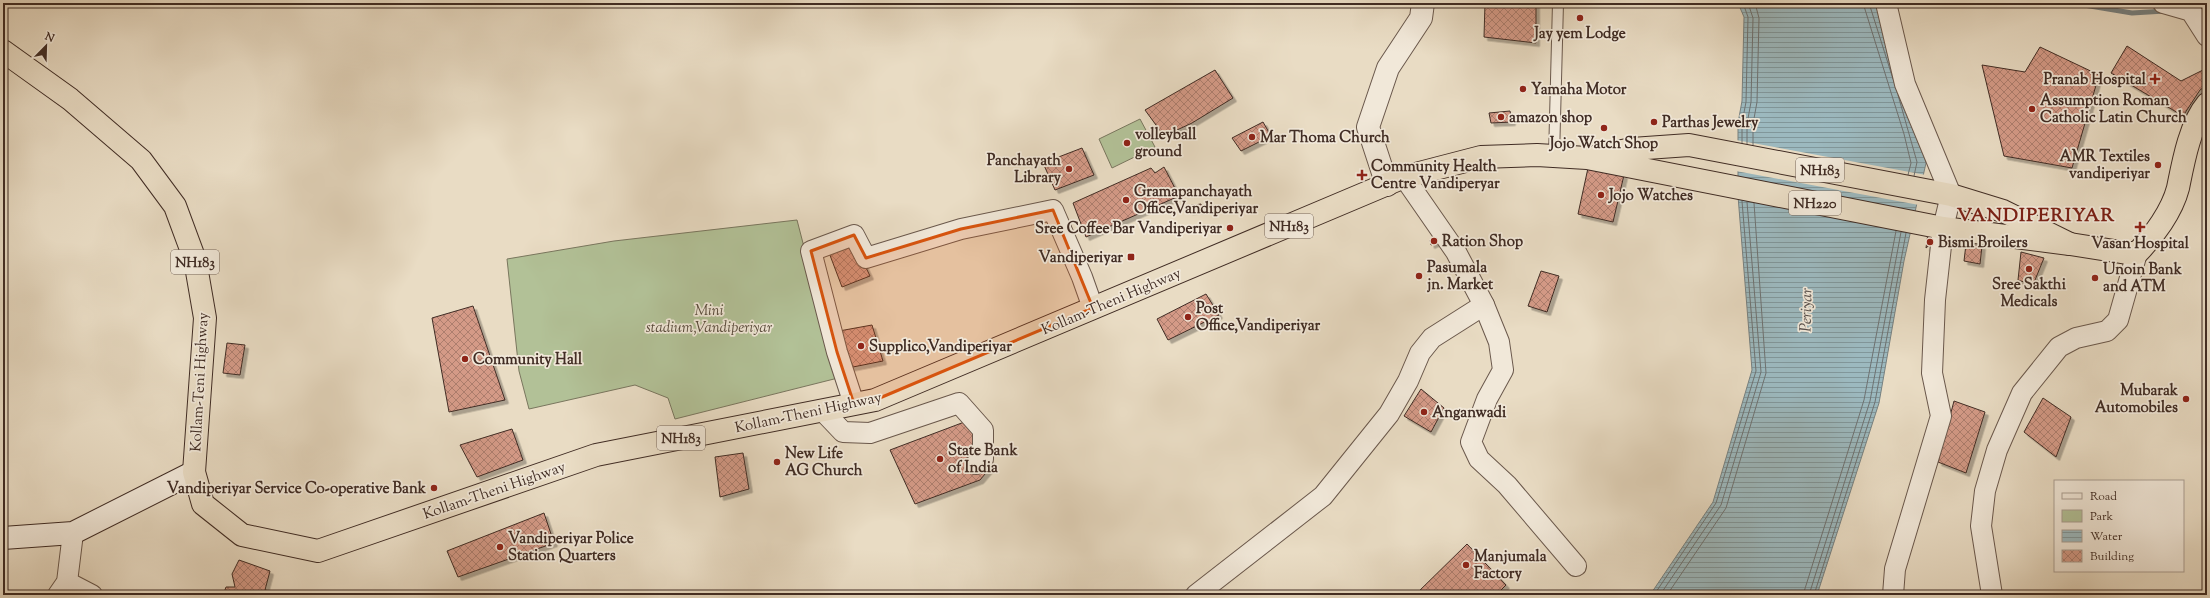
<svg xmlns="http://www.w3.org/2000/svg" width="2210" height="598" font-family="'Sorts Mill Goudy',serif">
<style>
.park{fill:#b2c197;stroke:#79765e}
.water{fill:url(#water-rules);stroke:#778181}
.pier{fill:#e9dcc4}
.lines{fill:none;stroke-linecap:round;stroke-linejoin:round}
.shore{stroke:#6e7272;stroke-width:1}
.stream{stroke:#778181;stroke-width:5}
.building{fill:url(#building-cross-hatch);stroke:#402c24;filter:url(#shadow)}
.service-casing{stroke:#6a584c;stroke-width:12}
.minor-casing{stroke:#6a584c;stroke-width:22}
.tertiary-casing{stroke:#6a584c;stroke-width:24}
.secondary-casing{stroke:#402c24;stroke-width:24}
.trunk-casing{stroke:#402c24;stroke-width:24}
.service{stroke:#f1e8d9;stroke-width:10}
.minor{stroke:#f1e8d9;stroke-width:20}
.tertiary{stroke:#f1e8d9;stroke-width:22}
.secondary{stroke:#f1e8d9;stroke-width:22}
.trunk{stroke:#e9dcc4;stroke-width:22}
.marked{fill:#d7540e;fill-opacity:0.2;stroke:#d7540e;stroke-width:3;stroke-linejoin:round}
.poi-dot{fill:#8f2418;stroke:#f1e8d9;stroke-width:1.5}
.labels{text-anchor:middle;stroke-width:3.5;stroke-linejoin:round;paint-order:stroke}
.shield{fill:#f1e8d9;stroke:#75645a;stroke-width:1}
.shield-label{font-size:14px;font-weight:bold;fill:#402c24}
.poi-label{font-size:15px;font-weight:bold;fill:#402c24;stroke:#f1e8d9;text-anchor:start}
.street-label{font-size:15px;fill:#402c24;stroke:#f1e8d9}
.park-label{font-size:15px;font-style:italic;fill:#574a3b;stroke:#f1e8d9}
.water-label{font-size:16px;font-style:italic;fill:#574f4b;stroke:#f1e8d9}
.district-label{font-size:19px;font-weight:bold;letter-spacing:1px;fill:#7a1f14;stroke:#f1e8d9}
</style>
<defs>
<pattern id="water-rules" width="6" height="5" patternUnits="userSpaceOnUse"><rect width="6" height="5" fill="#9cb9bf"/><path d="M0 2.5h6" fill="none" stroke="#81979b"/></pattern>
<pattern id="building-cross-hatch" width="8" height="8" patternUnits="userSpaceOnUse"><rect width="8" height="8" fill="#d49a87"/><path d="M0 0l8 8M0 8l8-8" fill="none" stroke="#ad7e6e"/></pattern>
<filter id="shadow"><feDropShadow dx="3.5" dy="3.5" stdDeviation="0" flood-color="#0004"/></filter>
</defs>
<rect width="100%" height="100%" fill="#e9dcc4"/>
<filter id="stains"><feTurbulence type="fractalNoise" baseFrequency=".005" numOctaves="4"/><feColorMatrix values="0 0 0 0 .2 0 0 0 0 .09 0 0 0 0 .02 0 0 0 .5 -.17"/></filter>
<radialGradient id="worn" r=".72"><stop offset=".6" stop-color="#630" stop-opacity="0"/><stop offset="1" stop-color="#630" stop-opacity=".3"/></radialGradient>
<g class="park">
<polygon points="1140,119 1155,147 1112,168 1099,139"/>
<polygon points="797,220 838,378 675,419 668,398 635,385 529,409 519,371 507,259 614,241"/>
</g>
<polygon class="water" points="1738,3 1878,3 1918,130 1926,163 1904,261 1879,403 1817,595 1650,595 1713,502 1752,370 1738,196 1738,123 1742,101 1744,17"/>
<polygon class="pier" points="1736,140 1926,175 1919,205 1736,171"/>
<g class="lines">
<g class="shore">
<polyline points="1863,3 1904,134 1911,163 1908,175"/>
<polyline points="1869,3 1893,79"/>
<polyline points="1898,95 1917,162 1914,176"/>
<polyline points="1742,143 1742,123 1746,102 1748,17 1743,3"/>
<polyline points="1747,144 1747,124 1751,102 1753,18 1748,3"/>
<polyline points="1753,145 1753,124 1757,102 1759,18 1755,3"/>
<polyline points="1654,595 1716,503 1756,371 1742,201"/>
<polyline points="1660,595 1721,505 1761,372 1747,202"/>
<polyline points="1667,595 1726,508 1766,373 1754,203"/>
<polyline points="1803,595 1864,400 1896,231"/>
<polyline points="1809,595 1870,401 1901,232"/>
<polyline points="1814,595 1875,402 1906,233"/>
</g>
<polyline class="stream" points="2072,3 2132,13 2165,11"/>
</g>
<g class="building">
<polygon points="1485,3 1536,3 1536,43 1484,37"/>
<polygon points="2127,46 2181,81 2207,68 2207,85 2200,90 2183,116 2111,73"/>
<polygon points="2040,47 2099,75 2072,168 2004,156 1982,65 2025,72"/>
<polygon points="1215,70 1233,98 1192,123 1164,136 1145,110"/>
<polygon points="1510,111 1512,122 1491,123 1489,113"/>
<polygon points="1263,122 1271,136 1241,151 1232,138"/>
<polygon points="1082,148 1094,175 1055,190 1043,163"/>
<polygon points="1164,167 1179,196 1086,237 1073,203 1151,168 1155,173"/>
<polygon points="1588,168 1624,175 1613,222 1578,214"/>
<polygon points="1201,204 1202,210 1189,211 1187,206"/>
<polygon points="1928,233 1940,236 1926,248"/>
<polygon points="852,238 870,276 842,287 828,250"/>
<polygon points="1435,238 1438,242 1431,245 1430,240"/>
<polygon points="1966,244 1982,246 1980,264 1964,261"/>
<polygon points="2021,252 2044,258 2033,285 2018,280"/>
<polygon points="1541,271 1559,276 1547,312 1528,306"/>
<polygon points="1206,294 1219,315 1168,340 1157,319"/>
<polygon points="473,306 505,400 449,412 432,318"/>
<polygon points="872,325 883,361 848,368 839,331"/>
<polygon points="227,343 245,345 240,375 223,373"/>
<polygon points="1421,389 1444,408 1431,432 1404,416"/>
<polygon points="2043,398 2071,417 2056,457 2024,432"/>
<polygon points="1954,401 1985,412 1966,473 1938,462"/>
<polygon points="967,421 991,467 980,480 915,504 890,450"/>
<polygon points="512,429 523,460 477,477 460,445"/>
<polygon points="743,453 749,489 720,497 715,457"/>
<polygon points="544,513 554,543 458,577 447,551"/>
<polygon points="1467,544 1506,585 1496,595 1415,595"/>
<polygon points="239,560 270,571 265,590 291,595 223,595 226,587 235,587 232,574"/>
</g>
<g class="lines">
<defs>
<polyline id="service" points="1554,157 1558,3"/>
<g id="minor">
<polyline points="1886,3 1905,84 1951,195 1943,228 1935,300 1932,373 1941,416 1895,569 1893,595"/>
<polyline points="2163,3 2191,11 2207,36"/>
<polyline points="1404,177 1456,252 1484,305 1499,342 1503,370 1487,399 1471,442 1479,459 1507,485 1576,566"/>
<polyline points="854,404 837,352 811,251 854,235 866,258 961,229 1053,210 1082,277 1093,308"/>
<polyline points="822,410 843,432 870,433 959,403 983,430 983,459 976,464"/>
<polyline points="67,582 92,595"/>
<polyline points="58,595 67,582 73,533"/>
<polyline points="1196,595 1323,496 1389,414 1408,381 1420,353 1432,338 1484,305"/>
<polyline points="1992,595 1981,526 1985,491 1997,450 2022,393 2059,347 2076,338 2107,331 2118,320 2137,253"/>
</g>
<polyline id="tertiary" points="1387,185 1368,127 1388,68 1421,18 1423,3"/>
<polyline id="secondary" points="3,538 73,533 194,472"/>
<g id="trunk">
<polyline points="3,51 70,99 141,160 175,206 195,260 205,318 194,472 203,504 242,535 318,551 596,455 875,400 1404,177 1481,157 1537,155 1587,158 1943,228 2070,244"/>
<path d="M1597,156L1632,149L1689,145L1951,195L2003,211L2070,244L2127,253H2137C2154,236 2172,211 2178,188C2183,163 2190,124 2207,104"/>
</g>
</defs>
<use href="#service" class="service-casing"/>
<use href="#minor" class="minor-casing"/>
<use href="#tertiary" class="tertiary-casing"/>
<use href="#secondary" class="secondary-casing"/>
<use href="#trunk" class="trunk-casing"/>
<use href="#service" class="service"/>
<use href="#minor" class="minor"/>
<use href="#tertiary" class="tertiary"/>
<use href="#secondary" class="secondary"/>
<use href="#trunk" class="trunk"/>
</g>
<path class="marked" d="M1053,210L1093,308L875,400L854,404L837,352L811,251L854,235L866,258L961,229Z"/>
<g class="poi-dot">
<circle cx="1580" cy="18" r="4"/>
<path d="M2153 73h4v4h4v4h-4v4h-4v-4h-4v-4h4z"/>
<circle cx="1523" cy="89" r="4"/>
<circle cx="2032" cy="109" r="4"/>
<circle cx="1501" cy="117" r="4"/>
<circle cx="1654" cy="122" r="4"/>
<circle cx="1604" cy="128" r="4"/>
<circle cx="1252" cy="137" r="4"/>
<circle cx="1127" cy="143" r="4"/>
<circle cx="2158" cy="165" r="4"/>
<circle cx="1069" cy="169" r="4"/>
<path d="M1360 169h4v4h4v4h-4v4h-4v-4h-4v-4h4z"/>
<circle cx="1601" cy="195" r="4"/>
<circle cx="1126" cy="200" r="4"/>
<path d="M2138 221h4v4h4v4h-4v4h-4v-4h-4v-4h4z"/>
<circle cx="1230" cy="228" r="4"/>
<circle cx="1434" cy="241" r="4"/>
<circle cx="1930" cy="242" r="4"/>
<rect x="1127" y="253" width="8" height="8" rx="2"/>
<circle cx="2029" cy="269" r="4"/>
<circle cx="1419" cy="276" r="4"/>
<circle cx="2095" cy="278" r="4"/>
<circle cx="1188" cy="317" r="4"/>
<circle cx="861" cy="346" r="4"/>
<circle cx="465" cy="359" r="4"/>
<circle cx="2186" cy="399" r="4"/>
<circle cx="1424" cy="412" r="4"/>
<circle cx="940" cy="459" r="4"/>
<circle cx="777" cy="462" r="4"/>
<circle cx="434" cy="488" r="4"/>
<circle cx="500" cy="547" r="4"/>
<circle cx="1466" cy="565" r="4"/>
</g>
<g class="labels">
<g class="shield">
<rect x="1796" y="158" width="48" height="24" rx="3"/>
<rect x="1789" y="191" width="52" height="24" rx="3"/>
<rect x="1265" y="214" width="48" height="24" rx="3"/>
<rect x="171" y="250" width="48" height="24" rx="3"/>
<rect x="657" y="426" width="48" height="24" rx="3"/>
</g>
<g class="shield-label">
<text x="1820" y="175">NH183</text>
<text x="1815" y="208">NH220</text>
<text x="1289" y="231">NH183</text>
<text x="195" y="267">NH183</text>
<text x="681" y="443">NH183</text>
</g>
<g class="poi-label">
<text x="1580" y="38" text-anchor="middle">Jay yem Lodge</text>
<text x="2146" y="84" text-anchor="end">Pranab Hospital</text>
<text x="1531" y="94">Yamaha Motor</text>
<text x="2040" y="105">Assumption Roman<tspan x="2040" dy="17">Catholic Latin Church</tspan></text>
<text x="1509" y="122">amazon shop</text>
<text x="1662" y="127">Parthas Jewelry</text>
<text x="1135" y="139">volleyball<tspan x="1135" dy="17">ground</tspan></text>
<text x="1260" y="142">Mar Thoma Church</text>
<text x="1604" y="148" text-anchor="middle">Jojo Watch Shop</text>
<text x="2150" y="161" text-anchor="end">AMR Textiles<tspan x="2150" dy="17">vandiperiyar</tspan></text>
<text x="1061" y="165" text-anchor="end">Panchayath<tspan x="1061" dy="17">Library</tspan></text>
<text x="1371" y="171">Community Health<tspan x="1371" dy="17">Centre Vandiperyar</tspan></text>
<text x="1134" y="196">Gramapanchayath<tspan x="1134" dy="17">Office,Vandiperiyar</tspan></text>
<text x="1609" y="200">Jojo Watches</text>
<text x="1222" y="233" text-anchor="end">Sree Coffee Bar Vandiperiyar</text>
<text x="1442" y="246">Ration Shop</text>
<text x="1938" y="247">Bismi Broilers</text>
<text x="2140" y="248" text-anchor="middle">Vasan Hospital</text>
<text x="1123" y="262" text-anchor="end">Vandiperiyar</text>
<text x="1427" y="272">Pasumala<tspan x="1427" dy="17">jn. Market</tspan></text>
<text x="2103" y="274">Unoin Bank<tspan x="2103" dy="17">and ATM</tspan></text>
<text x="2029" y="289" text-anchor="middle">Sree Sakthi<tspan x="2029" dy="17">Medicals</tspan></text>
<text x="1196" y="313">Post<tspan x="1196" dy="17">Office,Vandiperiyar</tspan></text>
<text x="869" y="351">Supplico,Vandiperiyar</text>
<text x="473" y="364">Community Hall</text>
<text x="2178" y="395" text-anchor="end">Mubarak<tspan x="2178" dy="17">Automobiles</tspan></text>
<text x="1432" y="417">Anganwadi</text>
<text x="948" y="455">State Bank<tspan x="948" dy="17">of India</tspan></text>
<text x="785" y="458">New Life<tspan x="785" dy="17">AG Church</tspan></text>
<text x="426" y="493" text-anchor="end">Vandiperiyar Service Co-operative Bank</text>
<text x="508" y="543">Vandiperiyar Police<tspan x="508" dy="17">Station Quarters</tspan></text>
<text x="1474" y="561">Manjumala<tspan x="1474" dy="17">Factory</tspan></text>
</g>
<g class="street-label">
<text transform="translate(1111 301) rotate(-23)" y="5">Kollam-Theni Highway</text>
<text transform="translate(199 382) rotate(-87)" y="5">Kollam-Teni Highway</text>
<text transform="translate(808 412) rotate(-12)" y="5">Kollam-Theni Highway</text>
<text transform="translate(494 490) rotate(-19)" y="5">Kollam-Theni Highway</text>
</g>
<g class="park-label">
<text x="709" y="315">Mini<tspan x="709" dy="17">stadium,Vandiperiyar</tspan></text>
</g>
<g class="water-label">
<text transform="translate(1805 310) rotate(-89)" y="6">Periyar</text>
</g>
<g class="district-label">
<text x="2036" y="221">VANDIPERIYAR</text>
</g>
</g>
<rect width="2210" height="598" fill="none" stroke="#e9dcc4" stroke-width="16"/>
<rect x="4" y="4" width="2202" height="590" fill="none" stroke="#402c24" stroke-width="2"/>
<rect x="8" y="8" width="2194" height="582" fill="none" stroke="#402c24"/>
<rect x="2054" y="480" width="130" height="92" fill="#f1e8d9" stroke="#aa9d91"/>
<rect x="2062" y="493" width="20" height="6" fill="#f1e8d9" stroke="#aa9d91"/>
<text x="2090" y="500" font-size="12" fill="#402c24">Road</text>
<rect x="2062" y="510" width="20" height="12" fill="#b2c197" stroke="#aa9d91"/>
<text x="2090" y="520" font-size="12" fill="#402c24">Park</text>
<rect x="2062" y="530" width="20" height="12" fill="url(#water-rules)" stroke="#aa9d91"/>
<text x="2090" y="540" font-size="12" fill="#402c24">Water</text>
<rect x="2062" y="550" width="20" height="12" fill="url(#building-cross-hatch)" stroke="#aa9d91"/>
<text x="2090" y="560" font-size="12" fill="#402c24">Building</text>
<g transform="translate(46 46) rotate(23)" stroke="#f1e8d9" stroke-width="3" paint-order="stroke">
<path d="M0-3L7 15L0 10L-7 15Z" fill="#402c24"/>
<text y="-6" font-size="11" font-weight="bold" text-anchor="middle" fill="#402c24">N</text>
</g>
<rect width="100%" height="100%" filter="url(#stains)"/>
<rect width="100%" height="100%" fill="url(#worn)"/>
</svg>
